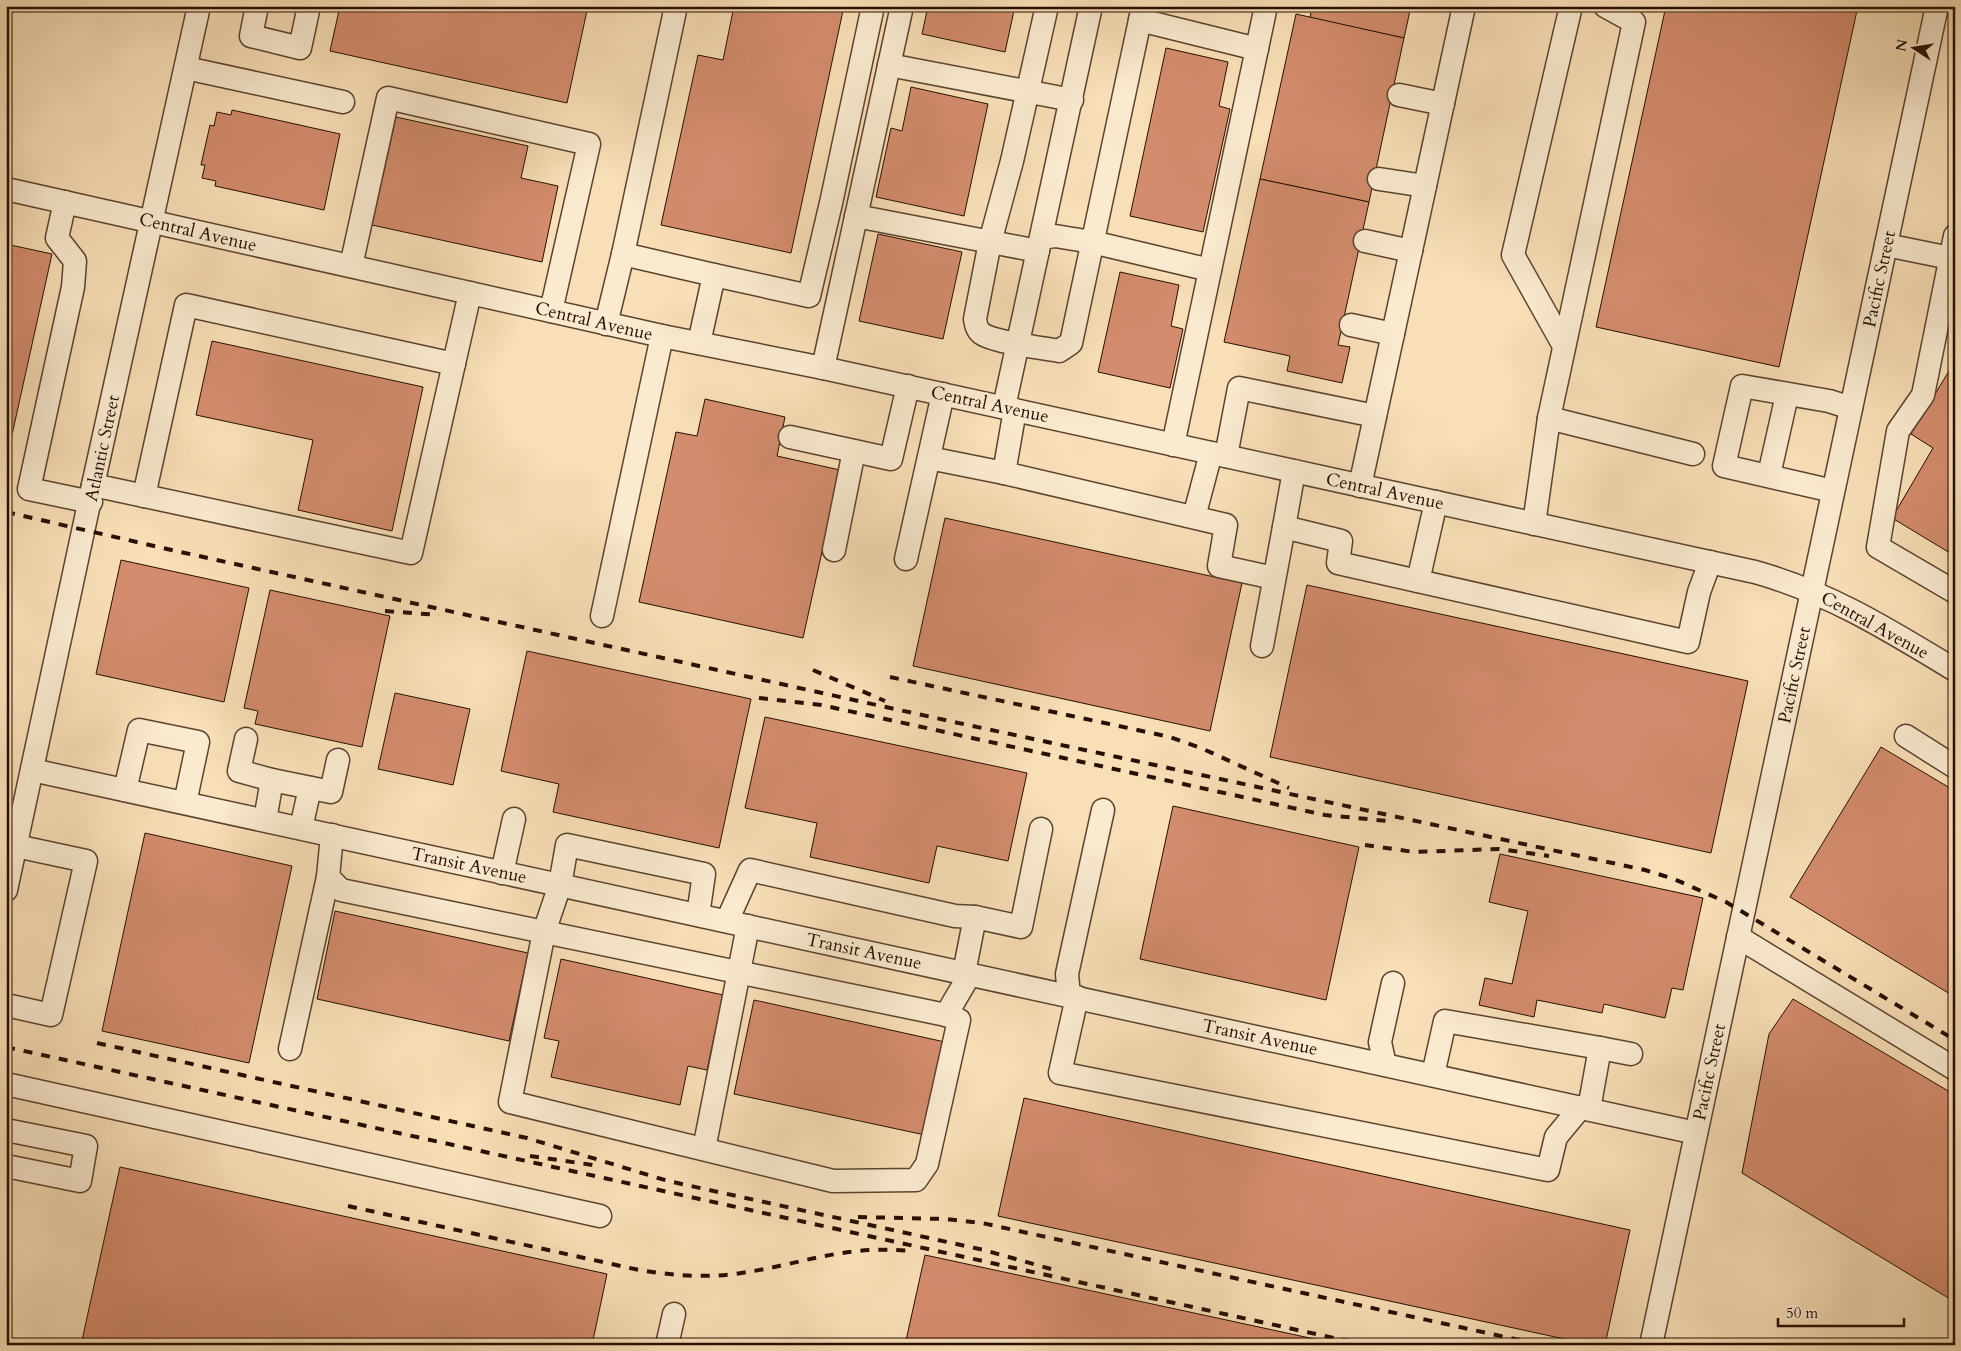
<svg xmlns="http://www.w3.org/2000/svg" width="1961" height="1351" font-family="Cardo,serif">
<style>
.building{fill:#d38c6d;stroke:#270f00}
.lines{fill:none;stroke-linecap:round;stroke-linejoin:round}
.minor-casing{stroke:#5b432e;stroke-width:25}
.minor{stroke:#faead0;stroke-width:22}
.rail{stroke:#270f00;stroke-width:4;stroke-dasharray:9 9;stroke-linecap:butt}
.labels{text-anchor:middle;stroke-width:4.5;stroke-linejoin:round;paint-order:stroke}
.street-label{font-size:18px;fill:#270f00;stroke:#faead0}
</style>
<rect width="100%" height="100%" fill="#f8dfb7"/>
<filter id="stains"><feTurbulence type="fractalNoise" baseFrequency=".004" numOctaves="4"/><feColorMatrix values="0 0 0 0 .2 0 0 0 0 .09 0 0 0 0 .02 0 0 0 .5 -.17"/></filter>
<radialGradient id="worn" r=".72"><stop offset=".6" stop-color="#630" stop-opacity="0"/><stop offset="1" stop-color="#630" stop-opacity=".3"/></radialGradient>
<g class="building">
<polygon points="340,6 588,6 567,103 330,51"/>
<polygon points="734,6 844,6 791,253 661,225 698,55 723,60"/>
<polygon points="928,6 1015,6 1005,52 922,34"/>
<polygon points="1312,6 1411,6 1404,38 1310,18"/>
<polygon points="1666,6 1858,6 1779,367 1596,327"/>
<polygon points="1296,14 1404,38 1369,202 1260,179"/>
<polygon points="1166,48 1228,62 1219,106 1230,109 1203,232 1130,216"/>
<polygon points="911,87 988,104 964,216 876,197 891,128 902,131"/>
<polygon points="232,110 340,134 324,210 215,186 216,181 202,178 205,165 201,165 210,125 214,126 217,112 231,115"/>
<polygon points="396,117 528,146 521,178 558,186 542,262 372,225"/>
<polygon points="1260,179 1369,202 1338,345 1350,347 1342,383 1287,371 1290,356 1224,342"/>
<polygon points="878,234 962,252 943,339 859,321"/>
<polygon points="6,244 52,254 6,462"/>
<polygon points="1120,272 1179,285 1171,326 1183,329 1170,388 1098,372"/>
<polygon points="212,341 423,387 392,531 298,510 313,440 196,415"/>
<polygon points="1955,361 1955,556 1892,518 1933,448 1911,434"/>
<polygon points="705,399 785,417 777,456 840,470 803,638 639,602 676,432 697,436"/>
<polygon points="945,518 1242,583 1210,731 913,666"/>
<polygon points="121,560 249,588 224,702 96,674"/>
<polygon points="1307,585 1748,681 1711,853 1270,757"/>
<polygon points="270,590 390,616 362,747 255,724 258,711 244,708"/>
<polygon points="527,651 751,699 719,848 553,812 559,784 501,771"/>
<polygon points="395,693 470,709 453,785 378,769"/>
<polygon points="765,717 1027,773 1008,861 937,846 929,883 810,857 817,823 745,808"/>
<polygon points="1881,747 1955,791 1955,997 1790,897"/>
<polygon points="1173,806 1359,847 1326,1000 1140,959"/>
<polygon points="145,833 292,866 249,1063 102,1031"/>
<polygon points="1500,854 1703,898 1683,990 1672,988 1665,1018 1604,1004 1602,1013 1537,1000 1534,1017 1479,1005 1485,978 1512,984 1528,911 1489,902"/>
<polygon points="335,911 528,953 509,1041 317,999"/>
<polygon points="561,959 723,995 707,1070 688,1066 680,1105 551,1077 559,1041 544,1038"/>
<polygon points="1793,999 1955,1095 1955,1302 1742,1173 1769,1034"/>
<polygon points="754,1000 945,1042 925,1135 734,1094"/>
<polygon points="1024,1098 1630,1230 1605,1345 1592,1345 998,1216"/>
<polygon points="120,1167 607,1274 592,1345 81,1345"/>
<polygon points="925,1255 1333,1343 1333,1345 905,1345"/>
</g>
<g class="lines">
<defs>
<g id="minor">
<polyline points="257,6 251,36 300,48 309,6"/>
<polyline points="676,6 623,254 714,275"/>
<path d="M1047,6L1012,161L990,242L975,319C976,324 976,329 981,333C992,342 1043,348 1059,351L1071,343L1143,6"/>
<polyline points="1140,20 1257,49"/>
<polyline points="889,65 1072,100"/>
<polyline points="186,68 343,102"/>
<polyline points="1399,95 1443,104"/>
<polyline points="1379,179 1425,186"/>
<path d="M6,189L662,336L823,368L1755,572C1830,593 1889,630 1955,670"/>
<polyline points="65,202 57,238 75,261 73,287 29,489 91,502"/>
<polyline points="856,216 1038,251"/>
<polyline points="1955,236 1923,395 1898,431 1878,547 1955,592"/>
<polyline points="1041,238 1055,236 1092,242 1210,270"/>
<polyline points="1365,241 1411,251"/>
<polyline points="1886,245 1955,259"/>
<polyline points="351,266 388,98 589,144 551,311"/>
<polyline points="606,324 623,254"/>
<polyline points="1351,325 1393,334"/>
<polyline points="699,343 714,275 809,296 831,203 873,6"/>
<polyline points="1564,346 1513,255 1571,6"/>
<polyline points="823,368 902,6"/>
<polyline points="1004,407 1091,6"/>
<polyline points="1015,410 1004,473 1226,525 1219,566 1274,578"/>
<polyline points="1549,418 1634,22 1605,6"/>
<polyline points="790,437 891,459 908,386"/>
<polyline points="1173,445 1266,6"/>
<polyline points="1226,456 1239,388 1375,416"/>
<polyline points="929,458 1004,473"/>
<polyline points="1294,471 1284,527 1341,541 1338,563 1688,642 1699,592 1710,562"/>
<polyline points="1769,475 1787,395"/>
<polyline points="93,485 411,553 470,293"/>
<polyline points="1360,486 1464,6"/>
<polyline points="1833,491 1724,466 1742,386 1829,401 1851,408"/>
<polyline points="144,496 186,305 454,364"/>
<polyline points="1194,517 1211,453"/>
<polyline points="1534,524 1549,418 1693,454"/>
<polyline points="834,550 854,451"/>
<polyline points="906,559 943,394"/>
<polyline points="1418,581 1436,502"/>
<polyline points="602,616 662,336"/>
<polyline points="1262,646 1284,527"/>
<polyline points="1906,736 1955,767"/>
<polyline points="246,739 239,771 272,780 265,820"/>
<polyline points="32,770 1696,1133"/>
<polyline points="272,780 331,792 338,760"/>
<polyline points="125,790 139,730 198,742 185,803"/>
<polyline points="301,828 310,788"/>
<polyline points="502,873 514,819"/>
<polyline points="328,877 341,890 946,1015 970,974"/>
<polyline points="6,890 93,485 199,6"/>
<polyline points="698,915 704,874 567,845 560,885 544,932 510,1102 833,1181 916,1180 927,1164 959,1020 946,1015"/>
<polyline points="727,921 750,870 955,916 975,917 1021,927 1041,829"/>
<polyline points="1738,937 1955,1069"/>
<polyline points="964,973 975,917"/>
<polyline points="1069,996 1067,974 1103,810"/>
<polyline points="1077,997 1060,1073 1548,1170 1556,1137 1581,1107"/>
<polyline points="6,1005 51,1015 86,861 16,846"/>
<polyline points="290,1049 328,877 332,835"/>
<polyline points="1385,1065 1380,1042 1393,983"/>
<polyline points="1433,1075 1445,1021 1600,1048"/>
<polyline points="6,1084 600,1216"/>
<polyline points="1589,1109 1600,1048 1631,1054"/>
<polyline points="6,1130 86,1146 80,1181 6,1166"/>
<polyline points="704,1149 748,926"/>
<polyline points="667,1345 674,1314"/>
<polyline points="1651,1345 1937,6"/>
</g>
</defs>
<use href="#minor" class="minor-casing"/>
<use href="#minor" class="minor"/>
<g class="rail">
<polyline points="6,512 176,551 954,722 1645,870 1674,879 1726,902 1955,1040"/>
<polyline points="385,611 439,615"/>
<polyline points="813,670 885,701"/>
<polyline points="890,677 1170,737 1201,748 1289,788"/>
<polyline points="759,698 821,705 1325,815 1388,821"/>
<polyline points="1365,845 1414,852 1499,849 1549,856"/>
<polyline points="97,1043 527,1138 668,1181 984,1250 1058,1271"/>
<polyline points="6,1047 1366,1345"/>
<polyline points="530,1156 600,1166"/>
<path d="M348,1206L639,1270C670,1275 702,1278 734,1274C797,1266 843,1244 910,1251"/>
<polyline points="858,1217 945,1219 982,1223 1542,1345"/>
</g>
</g>
<g class="labels">
<g class="street-label">
<text transform="translate(198 232) rotate(13)" y="6">Central Avenue</text>
<text transform="translate(1879 279) rotate(-78)" y="6">Pacific Street</text>
<text transform="translate(594 321) rotate(13)" y="6">Central Avenue</text>
<text transform="translate(990 404) rotate(12)" y="6">Central Avenue</text>
<text transform="translate(102 448) rotate(-78)" y="6">Atlantic Street</text>
<text transform="translate(1385 491) rotate(12)" y="6">Central Avenue</text>
<text transform="translate(1875 625) rotate(29)" y="6">Central Avenue</text>
<text transform="translate(1794 675) rotate(-78)" y="6">Pacific Street</text>
<text transform="translate(469 865) rotate(12)" y="6">Transit Avenue</text>
<text transform="translate(864 951) rotate(12)" y="6">Transit Avenue</text>
<text transform="translate(1260 1037) rotate(12)" y="6">Transit Avenue</text>
<text transform="translate(1709 1072) rotate(-78)" y="6">Pacific Street</text>
</g>
</g>
<rect width="1961" height="1351" fill="none" stroke="#f8dfb7" stroke-width="25"/>
<rect x="8" y="8" width="1946" height="1336" fill="none" stroke="#270f00" stroke-width="2.5"/>
<rect x="12" y="12" width="1936" height="1326" fill="none" stroke="#270f00"/>
<g transform="translate(1914 48) rotate(282)" stroke="#faead0" stroke-width="4" paint-order="stroke">
<path d="M0-4L9 19L0 12L-9 19Z" fill="#270f00"/>
<text y="-8" font-size="14" font-weight="bold" text-anchor="middle" fill="#270f00">N</text>
</g>
<path d="M1778 1318v8h126v-8" fill="none" stroke="#270f00" stroke-width="2.5"/>
<text x="1786" y="1318" font-size="15" fill="#270f00" stroke="#faead0" stroke-width="4" paint-order="stroke">50 m</text>
<rect width="100%" height="100%" filter="url(#stains)"/>
<rect width="100%" height="100%" fill="url(#worn)"/>
</svg>
